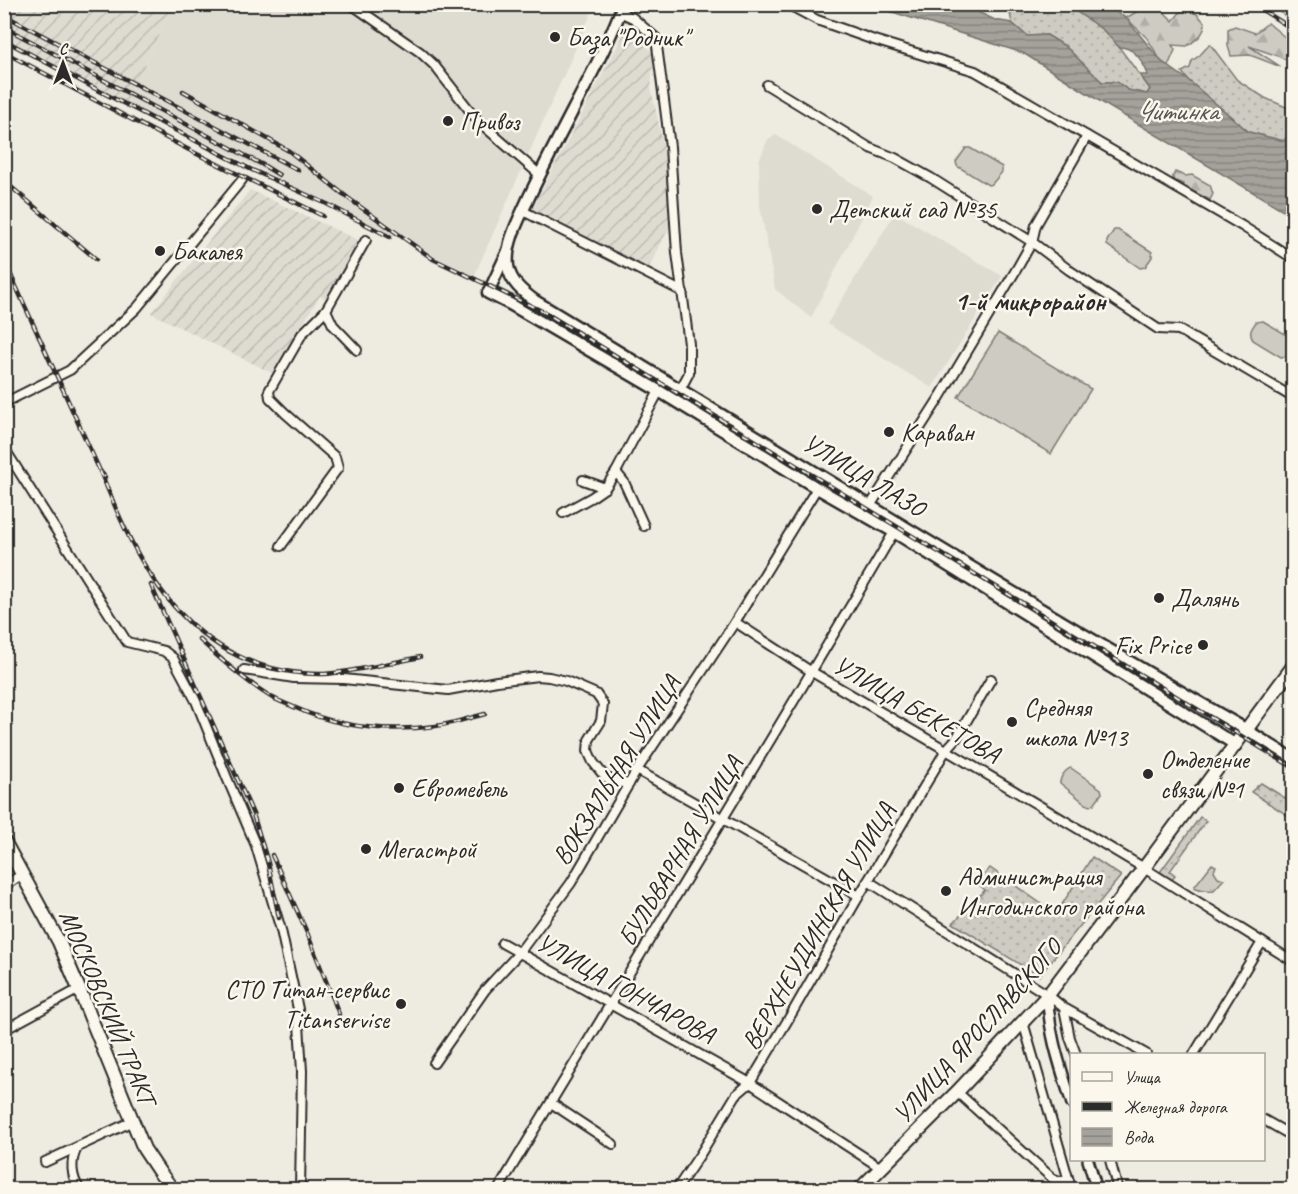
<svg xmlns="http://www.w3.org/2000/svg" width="1298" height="1194" font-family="Caveat,sans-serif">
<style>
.built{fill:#dedbd1}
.industrial{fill:url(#industrial-furrows)}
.grass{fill:url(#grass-dots);stroke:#7c7b76;stroke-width:1.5}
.forest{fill:url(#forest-firs);stroke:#7c7b76;stroke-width:1.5}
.garden{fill:#cecbc2;stroke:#7c7b76;stroke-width:1.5}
.water{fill:url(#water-rules);stroke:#74726e;stroke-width:1.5}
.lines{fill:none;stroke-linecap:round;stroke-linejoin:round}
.minor-casing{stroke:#2b2b2b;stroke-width:12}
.tertiary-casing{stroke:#2b2b2b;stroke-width:14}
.secondary-casing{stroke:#2b2b2b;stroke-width:15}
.primary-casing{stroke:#2b2b2b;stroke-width:16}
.minor{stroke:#fbf7ec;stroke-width:8}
.tertiary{stroke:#fbf7ec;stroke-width:9}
.secondary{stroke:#fbf7ec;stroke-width:10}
.primary{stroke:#fbf7ec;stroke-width:12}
.rail-casing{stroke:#2b2b2b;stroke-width:4.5}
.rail{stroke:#fbf7ec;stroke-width:2;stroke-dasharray:7;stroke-linecap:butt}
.poi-dot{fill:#2b2b2b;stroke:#fbf7ec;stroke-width:2}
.labels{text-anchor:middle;stroke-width:5;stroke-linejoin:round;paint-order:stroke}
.poi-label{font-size:26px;fill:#2b2b2b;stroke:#fbf7ec;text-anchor:start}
.street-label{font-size:26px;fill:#2b2b2b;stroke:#fbf7ec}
.water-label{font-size:27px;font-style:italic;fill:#555552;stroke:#fbf7ec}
.neighbourhood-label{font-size:27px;font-weight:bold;fill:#2b2b2b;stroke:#fbf7ec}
</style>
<defs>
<pattern id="industrial-furrows" width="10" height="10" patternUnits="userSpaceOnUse" patternTransform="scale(1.5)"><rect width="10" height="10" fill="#dedbd1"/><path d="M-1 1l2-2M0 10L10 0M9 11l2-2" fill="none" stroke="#bfbcb4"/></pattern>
<pattern id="grass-dots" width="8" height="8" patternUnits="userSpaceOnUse" patternTransform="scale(1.5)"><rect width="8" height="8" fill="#cecbc2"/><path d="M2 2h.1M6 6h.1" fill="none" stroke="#b1aea7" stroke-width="1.8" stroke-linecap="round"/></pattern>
<pattern id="forest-firs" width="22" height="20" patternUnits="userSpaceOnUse" patternTransform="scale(1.5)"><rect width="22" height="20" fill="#cecbc2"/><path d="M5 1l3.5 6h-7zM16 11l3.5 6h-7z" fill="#b1aea7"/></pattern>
<pattern id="water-rules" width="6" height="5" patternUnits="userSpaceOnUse" patternTransform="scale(1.5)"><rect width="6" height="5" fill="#a4a29a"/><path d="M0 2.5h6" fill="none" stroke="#86847e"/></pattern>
</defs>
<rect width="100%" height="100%" fill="#eeebe0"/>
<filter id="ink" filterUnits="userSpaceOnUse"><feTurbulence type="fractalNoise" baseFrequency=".0167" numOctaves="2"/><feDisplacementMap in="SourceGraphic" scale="12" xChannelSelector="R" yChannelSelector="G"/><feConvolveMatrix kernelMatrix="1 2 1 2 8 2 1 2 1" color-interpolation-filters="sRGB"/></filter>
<g filter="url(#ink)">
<g class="built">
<polygon points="292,4 316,9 347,4 595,5 474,276 127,103 173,5"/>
<polygon points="776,135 873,196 811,318 775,289 760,205 759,161 768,139"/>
<polygon points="895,213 1002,276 932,388 827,324"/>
</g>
<g class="industrial">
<polygon points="4,5 5,4 173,5 127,103 5,42"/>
<polygon points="629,24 654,55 651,88 666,158 670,226 648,269 532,209"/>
<polygon points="250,190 358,240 328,299 320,296 272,373 151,313"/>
</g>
<g class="grass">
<polygon points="1046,5 1067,5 1103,30 1119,47 1150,89 1147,94 1128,90 1117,82 1102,82 1065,46 1047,35 1027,36 1012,23 1010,13 1016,9"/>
<polygon points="1210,44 1237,80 1265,98 1293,110 1293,134 1290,134 1283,141 1249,132 1188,80 1182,72 1190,68 1192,61 1200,55"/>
<polygon points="1261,783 1293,803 1293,819 1251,792"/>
<polygon points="1200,817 1206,821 1170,871 1175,875 1172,880 1160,872"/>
<polygon points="1092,857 1121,876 1039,976 953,923 985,890 977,883 990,868 1056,914"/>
</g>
<g class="forest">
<path d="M1148,5L1163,11L1173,21L1183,9L1197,14L1205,23C1205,34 1196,40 1187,46L1172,45L1175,50L1168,66L1161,61L1147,38L1126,18Z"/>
<polygon points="1268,23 1293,44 1293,63 1278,56 1249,46 1281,67 1250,55 1231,56 1228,46 1228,29 1235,26 1255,33"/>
<polygon points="1175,172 1185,176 1192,175 1210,185 1213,194 1210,200 1191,190 1188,192 1183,189 1183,184 1173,180 1173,176"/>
<path d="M1212,864L1216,866L1214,871L1218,877L1224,879L1213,891C1206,889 1201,891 1194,887Z"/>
</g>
<g class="garden">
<polygon points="966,148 970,148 1002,167 1002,172 992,184 988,185 957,166 956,162"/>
<polygon points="1114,230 1118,230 1152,252 1152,257 1145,267 1140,268 1107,245 1107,241"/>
<path d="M1263,321L1292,338C1293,347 1291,357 1281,357L1253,340C1248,332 1252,328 1256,322Z"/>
<polygon points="998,333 1091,389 1051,454 958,397"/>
<path d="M1071,768L1101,789L1102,793L1094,804L1090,806L1086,804L1060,783C1060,777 1066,769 1071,768Z"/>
</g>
<path class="water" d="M870,5H963L995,20L1012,23L1027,36L1047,35L1065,46L1102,82H1117L1128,90L1147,94L1150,89L1140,75H1148C1143,61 1134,47 1119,47L1103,30L1067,5H1105L1126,18L1161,61L1188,80L1249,132L1288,142L1293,148V216L1111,108L1023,53Z"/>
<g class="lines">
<defs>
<g id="minor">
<polyline points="351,4 420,52 434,65 478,121 540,175"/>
<polyline points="787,4 817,20 874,40 975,71 1242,226 1294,259"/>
<polyline points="620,12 633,18 656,38 670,147 677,253 689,344 689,373 680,390"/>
<polyline points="767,85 870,148 895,158 931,178 1032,242 1069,270 1158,329 1179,330 1294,398"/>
<polyline points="523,211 683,292"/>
<polyline points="326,310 333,325 357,350"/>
<polyline points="4,403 70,370 137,308 242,180"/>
<polyline points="4,448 127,642 164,651 173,658 196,701 227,778 256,846 281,930 298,1009 302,1071 300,1190"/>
<polyline points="616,472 624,482 644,526"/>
<polyline points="583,480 605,488"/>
<polyline points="870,506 940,397 1019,265 1032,242 1036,225 1087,136"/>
<polyline points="563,513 592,497 605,488 616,472 659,391"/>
<polyline points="281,546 338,468 335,457 285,413 270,398 269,391 302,334 326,310 366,240"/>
<polyline points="735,622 812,672 946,750 1144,868 1294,962"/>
<polyline points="244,670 294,678 344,679 448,690 497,681 538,676 549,677 566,681 596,694 603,704 601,721 589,740 588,751 593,762 605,777 618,782 629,784"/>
<polyline points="637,770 859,896"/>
<polyline points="868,881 1048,995 1064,1008 1146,1054"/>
<polyline points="4,886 23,874"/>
<polyline points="502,943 750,1083 881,1168"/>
<polyline points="1064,1008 1070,1038 1076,1054"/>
<polyline points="1023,1022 1069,1181"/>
<polyline points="4,1030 79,989"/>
<polyline points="1194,1054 1262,942"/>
<polyline points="434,1063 485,990 519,953 571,883 637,770 735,622 817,488"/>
<polyline points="957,1092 1052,1178 1060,1181 1069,1181 1072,1190"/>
<polyline points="551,1103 613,1144"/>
<polyline points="1264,1120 1294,1137"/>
<path d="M77,1148C70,1161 71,1177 80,1190"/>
<polyline points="1110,1160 1118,1190"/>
<polyline points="45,1162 133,1121"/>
<path d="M498,1190C630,970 765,753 894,532"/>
<polyline points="676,1190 701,1153 736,1095 750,1083 792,1013 859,896 946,750 956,739 991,679"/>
<polyline points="1218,1190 1223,1188 1242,1190"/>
</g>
<g id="tertiary">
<polyline points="488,293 508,250"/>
<polyline points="1247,730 1294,759"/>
<path d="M1048,995C1048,1033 1061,1068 1072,1104"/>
<polyline points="1088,1160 1097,1190"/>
</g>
<g id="secondary">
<path d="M623,4C614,31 601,55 589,79C569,118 548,157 529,197C520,218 505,243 508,266C510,282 523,292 535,301C772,445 1006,592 1247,730"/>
<polyline points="488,293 510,304 659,391 817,488 894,532 1236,745"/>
</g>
<g id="primary">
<polyline points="4,841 59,942 79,989 144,1149 160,1173 173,1190"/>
<polyline points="859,1190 957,1092 1048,995 1144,868 1294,665"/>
</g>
</defs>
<use href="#minor" class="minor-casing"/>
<use href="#tertiary" class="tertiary-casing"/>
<use href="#secondary" class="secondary-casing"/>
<use href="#primary" class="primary-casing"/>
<use href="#minor" class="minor"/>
<use href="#tertiary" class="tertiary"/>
<use href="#secondary" class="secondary"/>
<use href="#primary" class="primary"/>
<defs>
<g id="rail">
<polyline points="1253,4 1294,30"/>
<polyline points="1271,4 1288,16"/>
<polyline points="4,15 298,170"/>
<polyline points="4,27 263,165 279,175"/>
<polyline points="4,40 94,88 250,169 327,204 390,237"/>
<polyline points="4,52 191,151 323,216"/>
<polyline points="183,91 289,151 348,198 433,259 544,312 1294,768"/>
<polyline points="4,181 96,259"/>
<polyline points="4,260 100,471 105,477"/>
<path d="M100,471C113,501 125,533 142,561C182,630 240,674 321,674C330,674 340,672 349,671C373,667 396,662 420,657"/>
<polyline points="151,585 253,814 268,863 279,918"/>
<path d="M199,639C221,660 244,680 271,697C278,701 287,704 296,708C340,728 388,732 436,726C452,724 469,718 485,714"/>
<polyline points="272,855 308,935 339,1014"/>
</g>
</defs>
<use href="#rail" class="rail-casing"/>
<use href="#rail" class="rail"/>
</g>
</g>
<g class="poi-dot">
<circle cx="555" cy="37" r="6"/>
<circle cx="448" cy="121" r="6"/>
<circle cx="817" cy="209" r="6"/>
<circle cx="160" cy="251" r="6"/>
<circle cx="889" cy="432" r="6"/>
<circle cx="1159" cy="598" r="6"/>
<circle cx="1203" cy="645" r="6"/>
<circle cx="1012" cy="722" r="6"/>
<circle cx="1148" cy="774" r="6"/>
<circle cx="399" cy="788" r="6"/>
<circle cx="366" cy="849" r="6"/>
<circle cx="946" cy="891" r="6"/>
<circle cx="401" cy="1004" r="6"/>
</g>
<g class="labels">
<g class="poi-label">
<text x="567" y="46">База "Родник"</text>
<text x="460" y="130">Привоз</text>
<text x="829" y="218">Детский сад №35</text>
<text x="172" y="260">Бакалея</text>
<text x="901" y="441">Караван</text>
<text x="1171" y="607">Далянь</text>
<text x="1191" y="654" text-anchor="end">Fix Price</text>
<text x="1024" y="716">Средняя<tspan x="1024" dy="30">школа №13</tspan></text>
<text x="1160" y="768">Отделение<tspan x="1160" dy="30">связи №1</tspan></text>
<text x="411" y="797">Евромебель</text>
<text x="378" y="858">Мегастрой</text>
<text x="958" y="885">Администрация<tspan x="958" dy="30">Ингодинского района</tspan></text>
<text x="389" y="998" text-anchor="end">СТО Титан-сервис<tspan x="389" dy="30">Titanservise</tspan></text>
</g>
<g class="street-label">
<text transform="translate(864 475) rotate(31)" y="9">УЛИЦА ЛАЗО</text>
<text transform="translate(917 709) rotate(30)" y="9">УЛИЦА БЕКЕТОВА</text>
<text transform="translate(616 770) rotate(-58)" y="9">ВОКЗАЛЬНАЯ УЛИЦА</text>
<text transform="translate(680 851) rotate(-59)" y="9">БУЛЬВАРНАЯ УЛИЦА</text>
<text transform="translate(818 926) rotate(-60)" y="9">ВЕРХНЕУДИНСКАЯ УЛИЦА</text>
<text transform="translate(626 988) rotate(29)" y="9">УЛИЦА ГОНЧАРОВА</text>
<text transform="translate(108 1007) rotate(67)" y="9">МОСКОВСКИЙ ТРАКТ</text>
<text transform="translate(977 1031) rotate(-48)" y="9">УЛИЦА ЯРОСЛАВСКОГО</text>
</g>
<g class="water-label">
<text x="1177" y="120">Читинка</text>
</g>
<g class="neighbourhood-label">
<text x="1030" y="310">1-й микрорайон</text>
</g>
</g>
<rect width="1298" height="1194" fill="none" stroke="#fbf7ec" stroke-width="24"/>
<rect x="12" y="12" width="1274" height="1170" fill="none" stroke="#2b2b2b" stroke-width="2" filter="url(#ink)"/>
<rect x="1070" y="1053" width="195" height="108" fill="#fbf7ec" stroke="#a8a59f" stroke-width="1.5"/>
<rect x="1082" y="1072" width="30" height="9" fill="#fbf7ec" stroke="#a8a59f" stroke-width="1.5"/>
<text x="1124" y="1083" font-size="18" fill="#2b2b2b">Улица</text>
<rect x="1082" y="1102" width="30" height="9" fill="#2b2b2b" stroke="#a8a59f" stroke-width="1.5"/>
<text x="1124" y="1113" font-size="18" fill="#2b2b2b">Железная дорога</text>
<rect x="1082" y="1128" width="30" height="18" fill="url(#water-rules)" stroke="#a8a59f" stroke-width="1.5"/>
<text x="1124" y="1143" font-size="18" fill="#2b2b2b">Вода</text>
<g transform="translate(63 63)" stroke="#fbf7ec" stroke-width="4.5" paint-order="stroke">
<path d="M0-4.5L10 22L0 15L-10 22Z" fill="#2b2b2b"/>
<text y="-9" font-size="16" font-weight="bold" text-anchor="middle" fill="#2b2b2b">С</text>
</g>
</svg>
